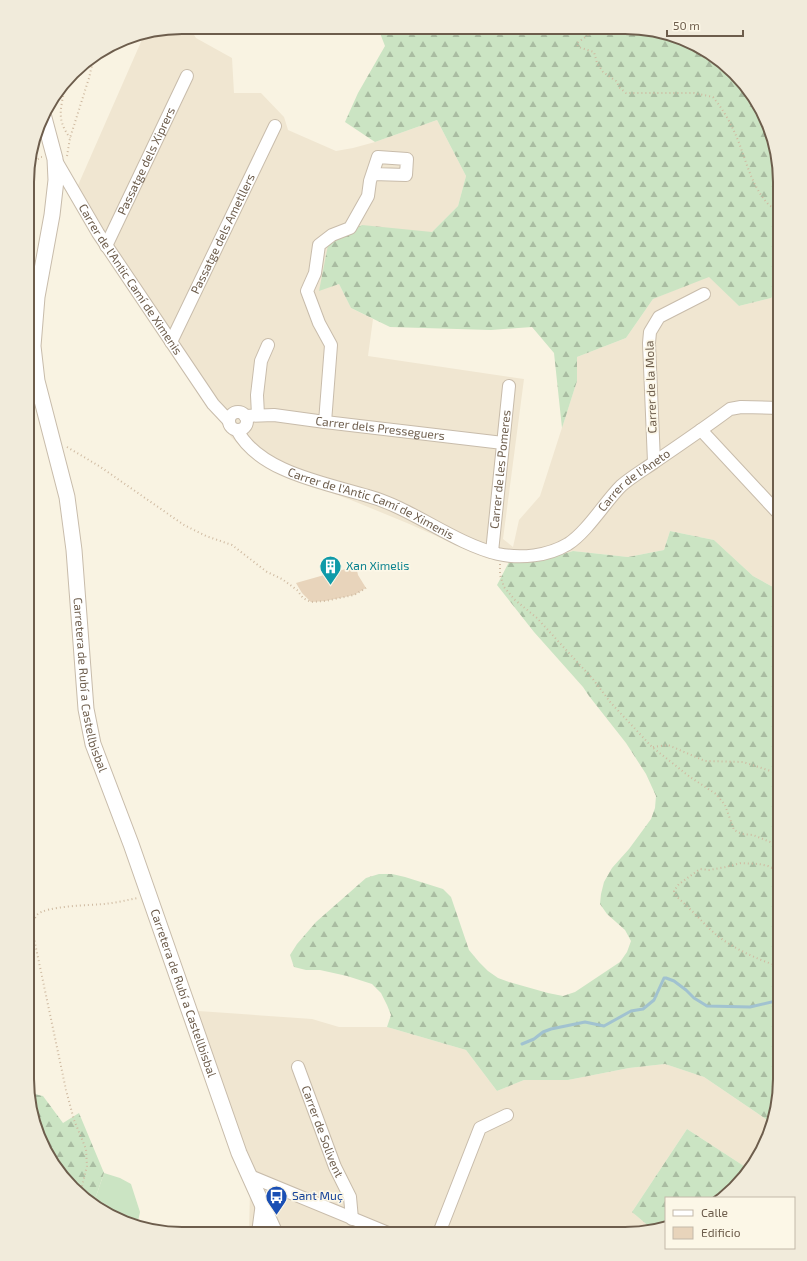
<svg xmlns="http://www.w3.org/2000/svg" width="807" height="1261" font-family="'Exo 2',sans-serif">
<style>
.residential{fill:#f0e6d1}
.grass{fill:#cbe4c3}
.forest{fill:url(#forest-firs)}
.lines{fill:none;stroke-linecap:round;stroke-linejoin:round}
.stream{stroke:#a1c2d0;stroke-width:3}
.building{fill:#e8d4bb}
.minor-casing{stroke:#c8bcab;stroke-width:14}
.tertiary-casing{stroke:#c8bcab;stroke-width:17}
.path{stroke:#cfbaa1;stroke-width:2;stroke-dasharray:1 3;stroke-linecap:butt}
.minor{stroke:#fff;stroke-width:12}
.tertiary{stroke:#fff;stroke-width:15}
.labels{text-anchor:middle;stroke-width:3.5;stroke-linejoin:round;paint-order:stroke}
.street-label{font-size:12px;fill:#6d5d4c;stroke:#fcf7e7}
.culture-label{font-size:12px;fill:#0d838f;stroke:#fcf7e7;text-anchor:start}
.transit-label{font-size:12px;fill:#164399;stroke:#fcf7e7;text-anchor:start}
.rim{fill:none;stroke:#6d5d4c;stroke-width:2}
</style>
<defs>
<pattern id="forest-firs" width="22" height="20" patternUnits="userSpaceOnUse"><rect width="22" height="20" fill="#cbe4c3"/><path d="M5 1l3.5 6h-7zM16 11l3.5 6h-7z" fill="#a9bca1"/></pattern>
</defs>
<rect width="100%" height="100%" fill="#f9f3e2"/>
<g class="residential">
<polygon points="182,27 189,27 196,38 232,58 234,93 261,93 284,117 288,130 336,151 353,148 375,142 437,120 466,176 458,206 432,232 319,290 339,284 351,308 373,319 368,356 524,379 503,539 513,547 519,520 540,496 577,381 577,357 626,338 653,299 709,276 739,306 771,298 780,290 780,591 753,576 714,540 670,531 664,550 628,557 573,551 536,562 509,562 486,558 407,523 351,500 282,475 254,459 231,437 147,315 72,199 144,35"/>
<polygon points="184,1010 312,1019 339,1027 387,1027 466,1050 497,1091 524,1080 568,1080 629,1068 665,1064 704,1077 773,1124 772,1129 754,1165 750,1170 687,1129 632,1212 652,1229 625,1234 249,1233 250,1190"/>
</g>
<polygon class="grass" points="104,1173 120,1178 131,1184 140,1212 137,1226 123,1222 116,1218 116,1216 103,1211 93,1205"/>
<g class="forest">
<polygon points="378,28 646,28 684,39 719,59 748,87 768,122 780,182 780,290 771,298 739,306 709,277 653,299 626,338 577,357 577,381 562,428 554,353 532,327 491,330 390,327 351,308 339,284 319,291 328,245 362,225 432,232 458,206 466,176 437,120 375,142 345,122 358,93 385,46"/>
<polygon points="670,531 714,540 753,576 780,591 780,1090 773,1124 704,1077 665,1064 629,1068 568,1080 524,1080 497,1091 466,1050 387,1027 391,1015 387,1005 381,993 372,984 347,976 320,970 306,970 294,967 290,955 297,944 316,922 366,878 379,874 392,874 405,877 443,889 451,897 469,950 479,962 488,971 498,978 509,982 548,993 563,996 575,992 620,962 627,952 631,941 625,930 607,914 600,904 601,894 604,882 612,868 629,849 651,819 655,808 656,796 646,774 626,743 589,696 583,687 534,632 497,585 509,562 536,562 573,551 628,557 664,550"/>
<polygon points="30,1093 43,1096 63,1123 79,1113 104,1173 93,1205 88,1202 59,1174 39,1139"/>
<polygon points="687,1129 750,1170 727,1196 723,1198 666,1198 666,1226 652,1229 632,1212"/>
</g>
<g class="lines">
<polyline class="stream" points="522,1044 534,1039 543,1032 551,1029 585,1022 604,1026 631,1011 643,1009 654,1000 664,978 666,978 674,981 686,990 694,998 707,1006 750,1007 780,1000"/>
</g>
<polygon class="building" points="356,566 358,575 366,588 354,595 325,601 311,602 302,593 296,583"/>
<g class="lines">
<defs>
<g id="minor">
<path id="s1" d="M55,159L98,233L213,404L229,421"/>
<path id="s2" d="M106,246L187,76"/>
<path id="s3" d="M171,342L275,126"/>
<circle cx="238" cy="421" r="9"/>
<polyline points="258,415 257,395 261,361 268,345"/>
<path id="s4" d="M245,416L274,415L325,422L503,443"/>
<polyline points="325,422 331,345 319,323 307,291 315,273 319,245 332,235 350,228 368,196 370,181 378,157 407,159 406,175 373,174"/>
<path id="s5" d="M237,430C259,472 325,483 368,496C412,508 453,543 498,554C521,559 548,556 568,544C587,532 605,502 621,486C631,477 645,469 656,461C681,444 706,427 730,409L741,407L780,408"/>
<polyline points="701,430 780,515"/>
<polyline points="654,462 649,343 650,332 659,317 704,294"/>
<path id="s6" d="M492,552L509,386"/>
<path id="s7" d="M298,1067L335,1167L350,1197L352,1219"/>
<polyline points="250,1176 388,1233"/>
<polyline points="258,1233 262,1203"/>
<polyline points="439,1233 480,1128 507,1115"/>
</g>
<g id="tertiary">
<path id="s8" d="M43,114L55,159L56,180L52,215L37,297L33,346L37,381L67,497L74,550L86,709L93,744L131,844L239,1153L275,1233"/>
</g>
</defs>
<use href="#minor" class="minor-casing"/>
<use href="#tertiary" class="tertiary-casing"/>
<g class="path">
<path d="M598,28L577,43L578,47L594,52L597,63L603,72L616,81L620,88L626,93H694L713,97C721,107 728,118 733,129C745,153 749,184 769,205C771,207 776,208 780,209"/>
<path d="M65,84C62,108 55,117 70,138"/>
<polyline points="67,156 70,138 89,78 94,57"/>
<polyline points="28,166 41,157 42,157"/>
<polyline points="67,447 99,466 184,525 206,536 232,545 267,572 282,579 297,590 303,598 311,602 325,601 354,595 366,588"/>
<polyline points="500,564 500,575 504,587 515,600 537,618 568,652 592,678 611,703 652,747 690,777 716,794 725,805 734,830 742,834 753,835 780,846"/>
<polyline points="653,747 668,745 705,761 743,762 780,774"/>
<polyline points="27,917 34,920"/>
<path d="M780,967C757,959 731,948 713,932C701,921 690,908 677,897L674,891L679,884L700,869L709,870L726,867L741,863L759,864L768,866L776,870H780"/>
<path d="M80,1194L87,1166L86,1149L74,1120L66,1090L36,948C34,938 30,923 37,915C44,906 92,905 104,904C115,903 127,900 138,898"/>
</g>
<use href="#minor" class="minor"/>
<use href="#tertiary" class="tertiary"/>
</g>
<defs>
<symbol id="building-pin" viewBox="-11 -11 22 30"><path d="M0 17L-7.5 6A9.5 9.5 0 1 1 7.5 6Z" fill="#0f9aa8" stroke="#fcf7e7"/><path d="M-4-6H4V6H1V3H-1V6H-4ZM-2.5-4.3h1.7v1.8h-1.7ZM.8-4.3h1.7v1.8H.8ZM-2.5-1h1.7V.8h-1.7ZM.8-1h1.7V.8H.8Z" fill="#fff"/></symbol>
<symbol id="bus-pin" viewBox="-11 -11 22 30"><path d="M0 17L-7.5 6A9.5 9.5 0 1 1 7.5 6Z" fill="#1a4fb4" stroke="#fcf7e7"/><path d="M-5-6H5V4H4V6H2V4H-2V6H-4V4H-5ZM-3.5-4V0h7V-4ZM-3.5 1.2v1.5H-2V1.2ZM2 1.2v1.5H3.5V1.2Z" fill="#fff"/></symbol>
</defs>
<g fill-rule="evenodd">
<use href="#building-pin" x="318" y="554" width="25" height="34"/>
<use href="#bus-pin" x="264" y="1184" width="25" height="34"/>
</g>
<g class="labels">
<g class="street-label">
<text dy="4" stroke="none"><textPath href="#s2" startOffset="94">Passatge dels Xiprers</textPath></text>
<text dy="4" stroke="none"><textPath href="#s3" startOffset="120">Passatge dels Ametllers</textPath></text>
<text dy="4" stroke="none"><textPath href="#s1" startOffset="142">Carrer de l'Antic Camí de Ximenis</textPath></text>
<text transform="translate(651 387) rotate(-92)" y="4">Carrer de la Mola</text>
<text dy="4" stroke="none"><textPath href="#s4" startOffset="136">Carrer dels Presseguers</textPath></text>
<text dy="4" stroke="none"><textPath href="#s6" startOffset="83">Carrer de les Pomeres</textPath></text>
<text dy="4" stroke="none"><textPath href="#s5" startOffset="458">Carrer de l'Aneto</textPath></text>
<text dy="4" stroke="none"><textPath href="#s5" startOffset="156">Carrer de l'Antic Camí de Ximenis</textPath></text>
<text dy="4" stroke="none"><textPath href="#s8" startOffset="580">Carretera de Rubí a Castellbisbal</textPath></text>
<text dy="4" stroke="none"><textPath href="#s8" startOffset="904">Carretera de Rubí a Castellbisbal</textPath></text>
<text dy="4" stroke="none"><textPath href="#s7" startOffset="69">Carrer de Solivent</textPath></text>
</g>
<g class="culture-label">
<text x="346" y="570">Xan Ximelis</text>
</g>
<g class="transit-label">
<text x="292" y="1200">Sant Muç</text>
</g>
</g>
<path d="M0 0H807V1261H0ZM182 34H625A148 148 0 0 1 773 182V1079A148 148 0 0 1 625 1227H182A148 148 0 0 1 34 1079V182A148 148 0 0 1 182 34Z" fill="#f1ebdb" fill-rule="evenodd"/>
<path class="rim" d="M182 34H625A148 148 0 0 1 773 182V1079A148 148 0 0 1 625 1227H182A148 148 0 0 1 34 1079V182A148 148 0 0 1 182 34Z"/>
<rect x="665" y="1197" width="130" height="52" fill="#fcf7e7" stroke="#c3b9a9"/>
<rect x="673" y="1210" width="20" height="6" fill="#ffffff" stroke="#c3b9a9"/>
<text x="701" y="1217" font-size="12" fill="#6d5d4c">Calle</text>
<rect x="673" y="1227" width="20" height="12" fill="#e8d4bb" stroke="#c3b9a9"/>
<text x="701" y="1237" font-size="12" fill="#6d5d4c">Edificio</text>
<path d="M667 30v6h76v-6" fill="none" stroke="#6d5d4c" stroke-width="2"/>
<text x="673" y="30" font-size="12" fill="#6d5d4c" stroke="#fcf7e7" stroke-width="3" paint-order="stroke">50 m</text>
</svg>
